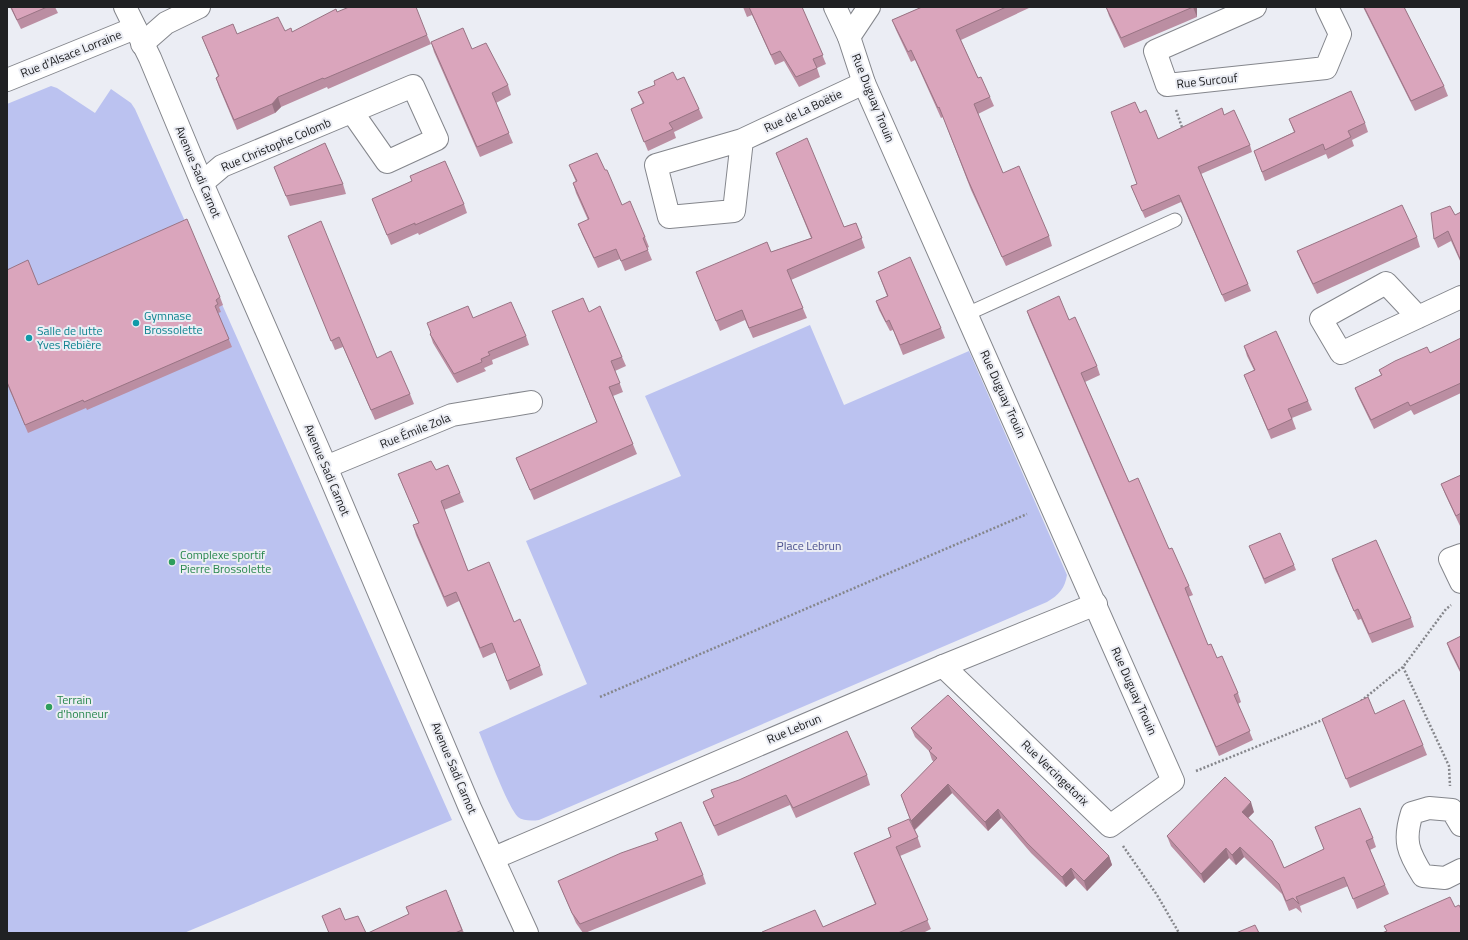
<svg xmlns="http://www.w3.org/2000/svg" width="1468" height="940" font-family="'Titillium Web',sans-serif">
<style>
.park{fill:#bbc2f0}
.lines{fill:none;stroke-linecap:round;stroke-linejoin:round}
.lane-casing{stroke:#84868c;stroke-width:15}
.street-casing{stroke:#84868c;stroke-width:24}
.path{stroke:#85868b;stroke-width:2.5;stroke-dasharray:2 2;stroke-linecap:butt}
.lane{stroke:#fff;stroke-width:13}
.street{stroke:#fff;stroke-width:22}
.wall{fill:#bb8ea2}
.shaded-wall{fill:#997484}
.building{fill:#daa5bc;stroke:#997484}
.culture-dot{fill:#0f9aa8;stroke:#ebedf4;stroke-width:1.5}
.leisure-dot{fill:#2e9e5b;stroke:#ebedf4;stroke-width:1.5}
.labels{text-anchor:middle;stroke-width:4;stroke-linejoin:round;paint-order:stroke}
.street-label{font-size:12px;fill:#202123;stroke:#ebedf4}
.culture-label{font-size:12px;fill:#0d838f;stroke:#ebedf4;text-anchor:start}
.park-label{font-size:12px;fill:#4b508e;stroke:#ebedf4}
.leisure-label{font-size:12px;fill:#27864d;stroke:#ebedf4;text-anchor:start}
</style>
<rect width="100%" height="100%" fill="#ebedf4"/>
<g class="park">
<polygon points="51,86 57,88 95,113 111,89 131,103 135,109 452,820 184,933 7,933 7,104"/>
<path d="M810,325L844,405L969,351L1067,575C1065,588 1059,595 1047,602L539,820C532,821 523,821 518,817C508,808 486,748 479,732L587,684L526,541L681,476L645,396Z"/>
</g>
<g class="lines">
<defs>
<polyline id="lane" points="967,314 1175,220"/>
<g id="street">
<polyline points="125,7 150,58 202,183 326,467 470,808 527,933"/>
<polyline points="835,7 849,37 864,83 1173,781 1110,826 943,666"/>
<polyline points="1255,7 1155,51 1167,85 1326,68 1340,34 1327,7"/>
<polyline points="849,37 869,7"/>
<polyline points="142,44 166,23 199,7"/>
<polyline points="7,80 135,28"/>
<polyline points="742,140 656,165 669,217 734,211 742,140 864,83"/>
<polyline points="202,183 222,166 413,86 437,139 387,162 352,112"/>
<polyline points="1418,317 1386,283 1321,319 1341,353 1461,297"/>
<polyline points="326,467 452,415 531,402"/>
<polyline points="1461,555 1450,559 1461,582"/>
<path d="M1461,825L1452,810L1429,808L1412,813C1403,841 1408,852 1423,876L1445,878L1461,870"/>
<polyline points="494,858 943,666 1096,604"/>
</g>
</defs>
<use href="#lane" class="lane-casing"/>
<use href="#street" class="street-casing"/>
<g class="path">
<polyline points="1176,110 1183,130"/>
<polyline points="1403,667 1449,766 1450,786"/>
<polyline points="600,697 1027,514"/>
<polyline points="1361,701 1403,667 1446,609 1451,605"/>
<polyline points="1196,771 1325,719"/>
<polyline points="1123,846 1157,895 1179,933"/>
</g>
<use href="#lane" class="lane"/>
<use href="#street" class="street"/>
</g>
<g class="wall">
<polygon points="10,7 55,7 58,13 21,29"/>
<polygon points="743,7 802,7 826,64 817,68 820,77 799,87 784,61 775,65 752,15 747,17"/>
<polygon points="922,7 1029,7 1029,8 961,40 978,78 990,97 994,106 978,114 1003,173 1049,236 1052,246 1006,266 971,190 943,117 941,118 915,60 911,62 896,30 892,20"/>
<polygon points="1106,7 1196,7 1197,17 1124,48 1109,16"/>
<polygon points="1363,7 1404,7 1444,86 1448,96 1415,111"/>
<polygon points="337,12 427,35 431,44 328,89 327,87 281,107 275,113 237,130 219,87 216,78 218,76 202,37 237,34 285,31 292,32"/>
<polygon points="431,42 472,49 508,85 511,95 496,103 513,143 480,157 434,52"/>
<polygon points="677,80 699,109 703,118 674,132 676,138 648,151 631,109 643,104 638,92"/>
<polygon points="1140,113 1158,139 1224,115 1250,145 1252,152 1201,174 1251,291 1225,302 1181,202 1145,218 1131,186 1137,184"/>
<polygon points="1289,119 1365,123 1368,132 1352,140 1354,146 1328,159 1326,154 1265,181 1254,151 1294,132"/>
<polygon points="776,153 844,227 856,223 865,248 791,280 807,318 753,338 745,320 720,331 696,272 771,252 811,238"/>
<polygon points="569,165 605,170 622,205 645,237 649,247 647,248 652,260 625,271 620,259 598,268 582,234 578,224 588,220 576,193 573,183 576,182"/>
<polygon points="274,167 343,184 346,194 290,206"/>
<polygon points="412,181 464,204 467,213 419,235 418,233 391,245 372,199"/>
<polygon points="1461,212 1461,263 1451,241 1438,248 1434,239 1455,215"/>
<polygon points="288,236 377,358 410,394 414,404 375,420 343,347 335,350"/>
<polygon points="1417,237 1420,247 1317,294 1301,261 1297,251"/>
<polygon points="7,270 38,285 220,297 223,305 219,307 221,312 218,313 232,347 87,410 86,408 28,433 7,384"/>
<polygon points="878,272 941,328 945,338 903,355 893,330 890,331 879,310 876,301 887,296"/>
<polygon points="552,311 589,312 622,357 626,366 615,371 623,392 613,396 637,454 534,500 516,458 597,423"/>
<polygon points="1027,311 1069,320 1097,366 1100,375 1085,382 1129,482 1169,549 1189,586 1193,595 1188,597 1208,645 1217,658 1238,693 1241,702 1238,704 1253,740 1219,756 1030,320"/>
<polygon points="473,318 526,336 529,345 492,360 493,364 484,368 486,371 457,383 433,343 430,334"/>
<polygon points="1461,338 1461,393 1414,415 1411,410 1374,429 1358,396 1355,388 1381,375 1379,370 1430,353"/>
<polygon points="1244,346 1308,401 1312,410 1292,418 1296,429 1271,439 1244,375 1254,370 1247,356"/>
<polygon points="436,470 460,493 464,502 444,510 468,571 514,622 540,666 543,675 510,690 496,652 483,658 459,601 447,607 416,535 413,525 419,524 398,474"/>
<polygon points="1461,475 1461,525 1460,526 1445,494 1441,484"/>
<polygon points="1249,546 1294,565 1296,570 1265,584"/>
<polygon points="1332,559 1411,618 1414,627 1372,643 1361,619 1358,620 1335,569"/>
<polygon points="1461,636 1461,674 1450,652 1447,643"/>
<polygon points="1375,714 1423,745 1427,755 1350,788 1322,719"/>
<polygon points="911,728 1109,856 1112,865 1087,891 1075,878 1066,887 1031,853 1001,818 988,831 952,793 915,830 921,847 900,856 931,929 923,933 762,933 823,927 875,904 854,853 891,837 888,828 912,825 901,795 934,762 932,760 929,751 915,737"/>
<polygon points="867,775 870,785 796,818 790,805 718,836 707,812 703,802"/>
<polygon points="1254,812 1248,818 1284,868 1324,849 1315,827 1373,838 1376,847 1370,850 1385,885 1389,894 1357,909 1348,886 1300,906 1302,913 1296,908 1289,911 1282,894 1244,857 1236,865 1229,858 1204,883 1171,846 1167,836"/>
<polygon points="703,875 706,884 585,933 583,933 576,923 558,881"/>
<polygon points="446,890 464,933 368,933 409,915 406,907"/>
</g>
<g class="shaded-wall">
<polygon points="1193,7 1197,7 1197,17"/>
<polygon points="278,97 281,107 275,113 272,104"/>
<polygon points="948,784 952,793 914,830 911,821"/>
<polygon points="1251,802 1254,812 1245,821 1242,812"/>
<polygon points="998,809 1001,818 988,831 985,822"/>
<polygon points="1240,847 1244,857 1236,865 1232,855"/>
<polygon points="1226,848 1229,858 1204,883 1201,874"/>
<polygon points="1109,856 1112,865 1087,891 1084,881"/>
<polygon points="1071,868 1075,878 1066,887 1062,877"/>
</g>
<g class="building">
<polygon points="11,7 47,7 17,20"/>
<polygon points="349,7 416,7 427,35 324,79 323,78 278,97 272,104 234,120 216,78 219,76 202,37 233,24 237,34 278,17 285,31 291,28 292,32 336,9 337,12"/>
<polygon points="749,7 802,7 823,55 813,59 817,68 796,77 780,51 771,55"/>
<polygon points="922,7 1006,7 956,30 978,78 981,77 990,97 974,104 1003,173 1019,166 1049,236 1002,257 968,180 939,107 938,108 911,50 908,52 892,20"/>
<polygon points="1106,7 1193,7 1121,38"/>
<polygon points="1364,7 1404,7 1444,86 1411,101"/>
<polygon points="463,28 472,49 486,43 508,85 492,93 509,133 477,147 431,42"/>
<polygon points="673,72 677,80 684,77 699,109 669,123 673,129 644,142 631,109 644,103 638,92 655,85 654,81"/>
<polygon points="1351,91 1365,123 1348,131 1351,137 1325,150 1323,144 1262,172 1254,151 1295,132 1289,119"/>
<polygon points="1135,102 1140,113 1146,110 1158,139 1222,108 1224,115 1234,110 1250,145 1198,167 1248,284 1222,295 1179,195 1142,211 1131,186 1137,184 1111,112"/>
<polygon points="807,138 844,227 856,223 862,238 787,270 803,308 749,328 742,310 716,321 696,272 767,242 771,252 812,238 776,153"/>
<polygon points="325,143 343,184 286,196 274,167"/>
<polygon points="597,153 605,170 607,170 622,205 630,201 645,237 643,238 648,250 621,261 616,249 594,258 578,224 589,219 573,183 577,181 569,165"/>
<polygon points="445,161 464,204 415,225 415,223 387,235 372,199 412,181 410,176"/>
<polygon points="1402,205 1417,237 1313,284 1297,251"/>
<polygon points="1450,206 1455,215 1461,212 1461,261 1448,231 1434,239 1431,213"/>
<polygon points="187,219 220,297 216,300 218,304 215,306 229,339 84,402 83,400 25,425 7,382 7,270 28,260 38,285"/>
<polygon points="321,221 377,358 391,351 410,394 371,410 339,337 331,341 288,236"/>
<polygon points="910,257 941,328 900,345 889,320 886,322 876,301 888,296 878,272"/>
<polygon points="1059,296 1069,320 1075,317 1097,366 1081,373 1129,482 1138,478 1169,549 1172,548 1189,586 1185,588 1208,645 1211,644 1217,658 1222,656 1238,693 1234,695 1250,731 1216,747 1027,311"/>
<polygon points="583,298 589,312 600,306 622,357 611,361 620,383 609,387 633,444 530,490 516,458 597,422 552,311"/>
<polygon points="511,302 526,336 488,352 490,355 481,359 482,362 454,374 430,334 431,333 427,323 468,306 473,318"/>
<polygon points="1276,331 1308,401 1288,409 1292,419 1268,430 1244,375 1255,370 1244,346"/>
<polygon points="1461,338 1461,383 1410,406 1408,402 1371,420 1355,388 1382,375 1379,370 1395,361 1427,347 1430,353"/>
<polygon points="431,461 436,470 448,465 460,493 441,501 468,571 489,562 514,622 520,619 540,666 507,681 492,643 480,648 456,592 444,597 413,525 419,523 398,474"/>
<polygon points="1461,475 1461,513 1456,516 1441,484"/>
<polygon points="1280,533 1294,565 1264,579 1249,546"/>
<polygon points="1376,540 1411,618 1369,634 1358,609 1354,611 1332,559"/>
<polygon points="1461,636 1461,672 1447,643"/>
<polygon points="948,695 1109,856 1084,881 1071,868 1062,877 1027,843 998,809 985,822 948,784 911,821 901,795 937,758 929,751 932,748 911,728"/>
<polygon points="1368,697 1375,714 1404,700 1423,745 1346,779 1322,719"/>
<polygon points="847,731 867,775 793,808 786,795 714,826 703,802 714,797 711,790 739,780"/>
<polygon points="1225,777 1251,802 1242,812 1272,841 1284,868 1324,849 1315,827 1360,808 1373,838 1366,841 1385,885 1353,899 1344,877 1296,897 1299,904 1293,898 1286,901 1279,884 1240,847 1232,855 1226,848 1201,874 1167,836"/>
<polygon points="909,819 918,837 896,847 928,920 898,933 762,933 762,932 815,910 823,927 876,904 854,853 891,837 888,828"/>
<polygon points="681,822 703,875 580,924 572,913 558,881 621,853 658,840 655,833"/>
<polygon points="446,890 462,930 455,933 368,933 409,914 406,907"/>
<polygon points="1450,897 1455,907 1459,905 1461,909 1461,933 1382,933 1387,931 1384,926"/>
<polygon points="340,908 345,920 358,916 366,933 329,933 322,916"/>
<polygon points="1255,925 1259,933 1236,933"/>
</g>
<g class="culture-dot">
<circle cx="136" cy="323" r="4"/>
<circle cx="29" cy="338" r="4"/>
</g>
<g class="leisure-dot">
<circle cx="172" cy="562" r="4"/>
<circle cx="49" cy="707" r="4"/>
</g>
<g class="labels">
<g class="street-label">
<text transform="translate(71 54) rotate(-22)" y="4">Rue d'Alsace Lorraine</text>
<text transform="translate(1207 81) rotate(-6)" y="4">Rue Surcouf</text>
<text transform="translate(873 98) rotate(68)" y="4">Rue Duguay Trouin</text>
<text transform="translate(803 111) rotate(-25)" y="4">Rue de La Boëtie</text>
<text transform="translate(276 145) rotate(-23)" y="4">Rue Christophe Colomb</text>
<text transform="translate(198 172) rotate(67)" y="4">Avenue Sadi Carnot</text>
<text transform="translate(1003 394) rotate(66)" y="4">Rue Duguay Trouin</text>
<text transform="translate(415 431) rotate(-22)" y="4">Rue Émile Zola</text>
<text transform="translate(327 470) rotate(67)" y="4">Avenue Sadi Carnot</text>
<text transform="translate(1134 691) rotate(66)" y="4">Rue Duguay Trouin</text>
<text transform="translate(794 729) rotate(-23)" y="4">Rue Lebrun</text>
<text transform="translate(454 768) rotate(67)" y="4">Avenue Sadi Carnot</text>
<text transform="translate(1055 773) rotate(44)" y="4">Rue Vercingetorix</text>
</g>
<g class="culture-label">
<text x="144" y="320">Gymnase<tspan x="144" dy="14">Brossolette</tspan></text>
<text x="37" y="335">Salle de lutte<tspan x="37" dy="14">Yves Rebière</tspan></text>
</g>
<g class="park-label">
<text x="809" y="550">Place Lebrun</text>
</g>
<g class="leisure-label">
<text x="180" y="559">Complexe sportif<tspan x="180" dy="14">Pierre Brossolette</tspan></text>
<text x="57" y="704">Terrain<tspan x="57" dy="14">d'honneur</tspan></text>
</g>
</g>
<rect width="1468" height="940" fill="none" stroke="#202123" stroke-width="16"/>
</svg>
